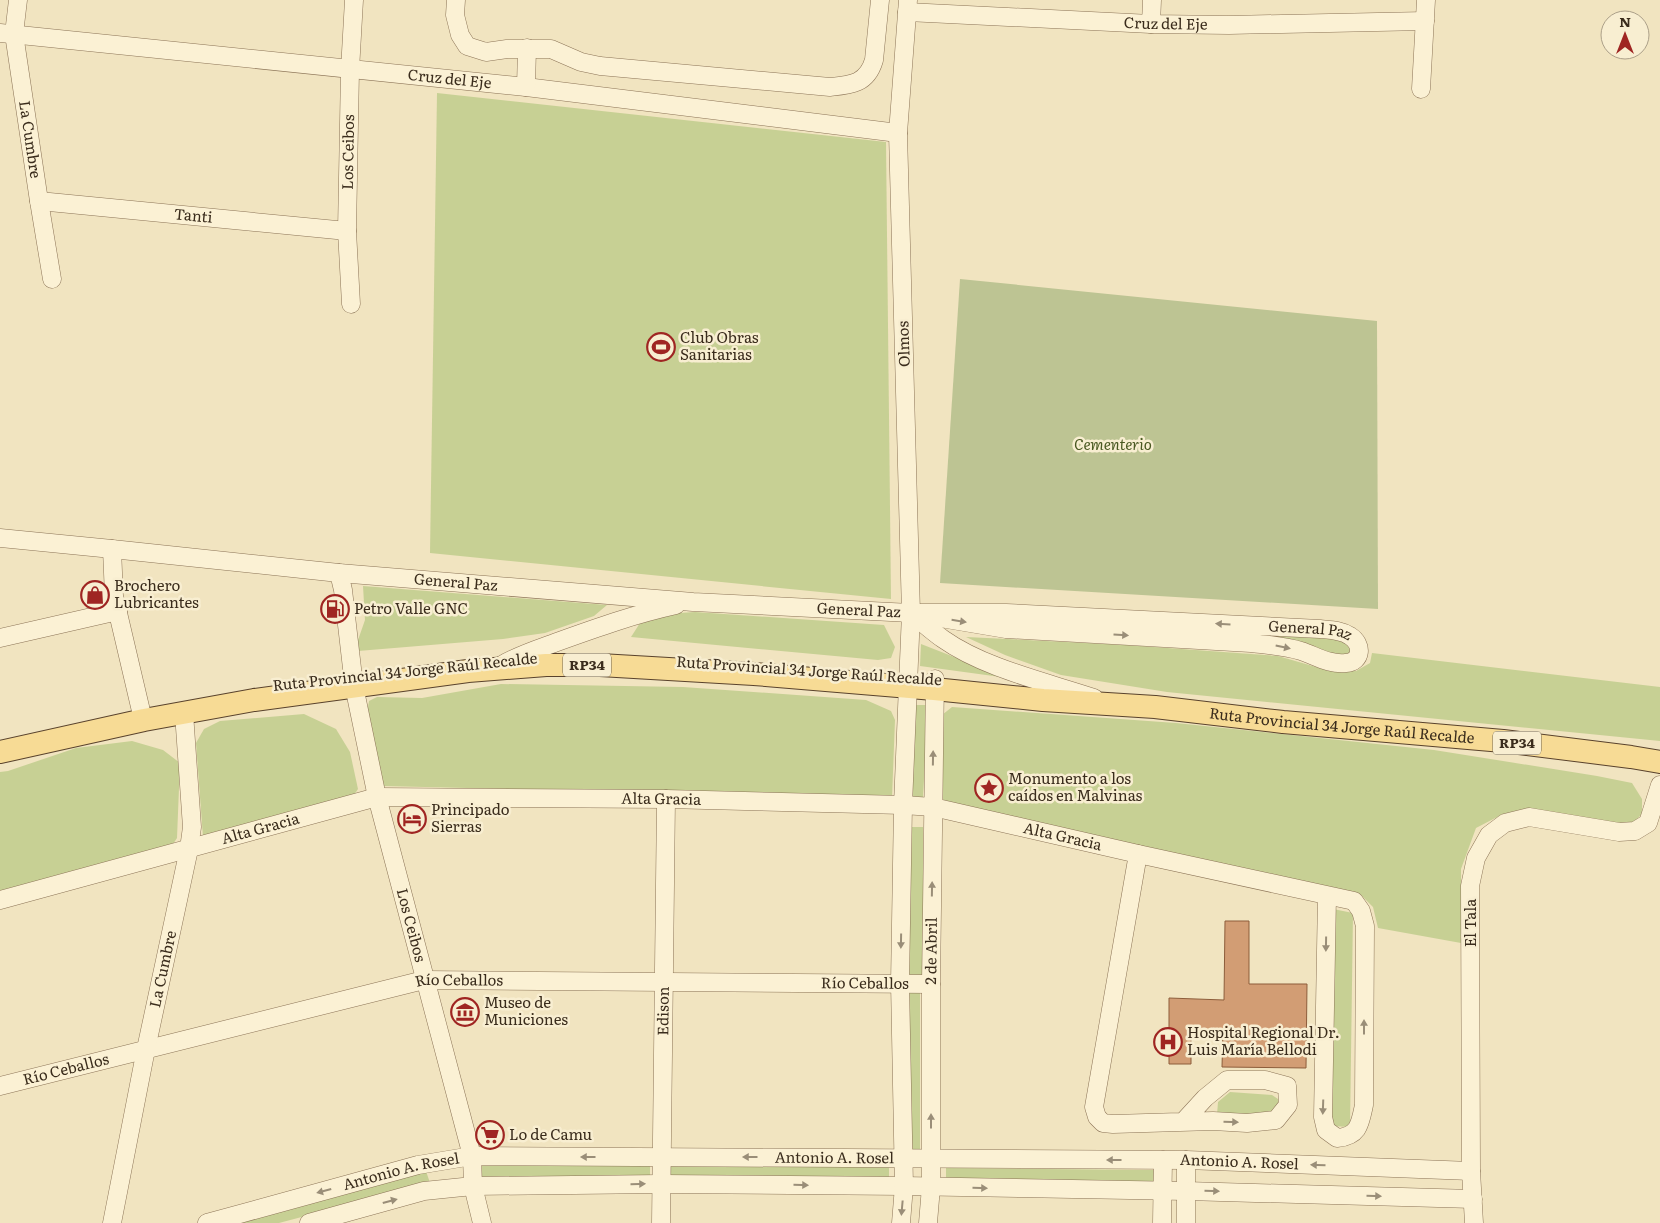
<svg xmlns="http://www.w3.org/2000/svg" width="1660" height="1223" font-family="Literata,serif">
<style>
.green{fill:#c7d094}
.cemetery{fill:#bdc493}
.building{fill:#d29d74;stroke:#8d5d3b}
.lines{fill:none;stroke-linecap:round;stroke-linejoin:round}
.minor-casing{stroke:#8c7457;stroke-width:19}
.major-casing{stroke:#59422c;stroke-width:24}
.minor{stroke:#fbf1d4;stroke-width:18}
.major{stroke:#f7db95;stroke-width:22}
.oneway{fill:#9a8e78}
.labels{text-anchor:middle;stroke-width:5;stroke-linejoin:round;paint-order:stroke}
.shield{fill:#f8eed1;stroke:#736652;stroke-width:1}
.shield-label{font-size:14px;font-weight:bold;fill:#3a2c1c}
.street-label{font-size:15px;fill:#3a2c1c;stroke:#f8eed1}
.poi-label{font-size:15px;fill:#3a2c1c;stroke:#f8eed1;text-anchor:start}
.park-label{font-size:15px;font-style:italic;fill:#495821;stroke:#f8eed1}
</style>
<rect width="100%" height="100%" fill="#f1e4c0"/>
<g class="green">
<polygon points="437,93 886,142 891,599 430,553"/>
<polygon points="363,586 607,605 594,616 545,633 503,639 358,651 358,640 365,620"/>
<polygon points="695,612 884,625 895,647 891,658 878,660 631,637 640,623 664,614"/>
<polygon points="1068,621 1329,635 1351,643 1351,651 1345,658"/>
<polygon points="966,637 1126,645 1278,656 1330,671 1356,671 1370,663 1372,653 1660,687 1660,741 1167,692 1061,675 1005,655"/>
<polygon points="921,644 1008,678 920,666"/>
<polygon points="501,684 683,687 866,700 891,711 895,720 892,798 382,786 367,713 369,701 377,697 422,698"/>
<polygon points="914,705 928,705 923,798 909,797"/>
<polygon points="952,707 1176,723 1434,750 1597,776 1632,783 1642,799 1642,814 1634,822 1619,826 1523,811 1503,814 1476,828 1461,869 1461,943 1378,928 1373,907 1362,896 946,802 940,796 942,715"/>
<polygon points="304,714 336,729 350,752 358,789 352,798 203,837 196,743 204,729 220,721"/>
<polygon points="132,741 163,750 180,763 177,838 171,847 0,893 0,772 8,771 76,748"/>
<polygon points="909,827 923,827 923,977 908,977"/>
<polygon points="1333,909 1353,913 1350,1127 1332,1126"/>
<rect x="909" y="991" width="11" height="159"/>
<polygon points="1230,1092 1272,1095 1278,1099 1280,1108 1271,1115 1217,1115 1218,1102"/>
<polygon points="650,1165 650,1177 482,1178 482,1166"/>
<polygon points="669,1166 889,1167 889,1179 669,1178"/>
<polygon points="946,1168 1154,1170 1154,1183 946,1182"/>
<polygon points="426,1171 430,1183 279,1223 233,1223"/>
</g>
<polygon class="cemetery" points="960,279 1377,321 1378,609 940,583"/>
<polygon class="building" points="1225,921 1249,921 1249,984 1307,984 1306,1068 1222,1067 1223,1030 1191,1030 1191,1064 1169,1064 1169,998 1224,1000"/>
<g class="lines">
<defs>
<g id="minor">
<path id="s1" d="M18,0L14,34L39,201L52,279"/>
<path d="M456,0L455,15L460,35L467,46L486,52L507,49H551L581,62L600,66L830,87C851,85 867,84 874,60L880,0"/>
<path id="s2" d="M907,12L1151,24L1229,25L1425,21"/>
<polyline points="1151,24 1152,0"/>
<path id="s3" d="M0,33L526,87L898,133"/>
<polyline points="526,87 527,48"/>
<polyline points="1421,89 1426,0"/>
<path id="s4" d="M39,201L347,231"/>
<path id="s5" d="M351,304L347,231L350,70L354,0"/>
<path id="s6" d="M0,538L112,549L339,573L693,602L911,613H1006L1320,629C1330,630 1341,630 1350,636C1363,644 1362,662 1346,663C1330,665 1316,656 1301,651C1285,646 1268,645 1251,643L1006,629L911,613"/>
<polyline points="112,549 114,596 141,711"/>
<polyline points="339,573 343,590 353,677"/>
<path d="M913,615C923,623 933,632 943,639C984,668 1046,682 1094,698"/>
<polyline points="0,638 118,611"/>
<path d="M500,666C518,655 538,649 557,642C596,628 635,614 676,605"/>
<path id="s7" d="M354,686L377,797L472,1156L473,1186L482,1223"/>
<polyline points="1138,854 1094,1107 1097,1117 1103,1123 1113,1124 1213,1121 1247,1123 1276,1120 1288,1105 1287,1086 1265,1080 1227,1080 1205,1098 1183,1122"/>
<path id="s8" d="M0,900L377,797L666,799L903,805L933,807L1138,854L1354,901L1361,911L1365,926L1364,1105C1360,1124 1359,1136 1337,1138L1326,1130L1323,1117L1327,896"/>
<path id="s9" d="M0,1086L424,980L931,984"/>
<polyline points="1186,1160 1186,1223"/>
<path id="s10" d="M112,1223L146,1049L189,849L192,827L184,713"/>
<path id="s11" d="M207,1223L418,1165L472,1156L1186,1160L1471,1171"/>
<polyline points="309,1223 424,1191 473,1186 661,1184 904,1186 1186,1191 1473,1199"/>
<path id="s12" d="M661,1223L666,799"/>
<polyline points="901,1223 904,1186 900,983 903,805 911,613 898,133 908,0"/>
<path id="s13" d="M928,1223L931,1187V984L935,679"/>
<polyline points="1162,1223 1163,1160"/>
<polyline points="1474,1223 1471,1171 1470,886 1476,858 1489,835 1505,823 1529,817 1619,832 1635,831 1648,823 1660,785"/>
</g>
<g id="major">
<path id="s14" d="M0,752L144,720L254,700L468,671L546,665H600L754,674L934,689L1043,700L1155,707L1283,722L1503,741L1631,757L1660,762"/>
</g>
</defs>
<use href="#minor" class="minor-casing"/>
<use href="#major" class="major-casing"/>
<use href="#minor" class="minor"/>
<use href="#major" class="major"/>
</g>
<defs><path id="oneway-solid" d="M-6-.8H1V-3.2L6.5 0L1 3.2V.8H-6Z" transform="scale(1.25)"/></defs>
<g class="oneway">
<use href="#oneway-solid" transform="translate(959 621) rotate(9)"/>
<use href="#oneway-solid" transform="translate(1223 624) rotate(-177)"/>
<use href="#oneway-solid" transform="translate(1121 635) rotate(3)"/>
<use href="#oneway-solid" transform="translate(1283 647) rotate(12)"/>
<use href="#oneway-solid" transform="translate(933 758) rotate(-89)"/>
<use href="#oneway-solid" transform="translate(932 889) rotate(-89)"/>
<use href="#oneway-solid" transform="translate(901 941) rotate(91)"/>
<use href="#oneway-solid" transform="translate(1326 944) rotate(91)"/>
<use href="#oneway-solid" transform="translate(1364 1027) rotate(-90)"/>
<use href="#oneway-solid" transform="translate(1323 1107) rotate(92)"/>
<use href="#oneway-solid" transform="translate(931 1121) rotate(-90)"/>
<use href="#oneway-solid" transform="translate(1231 1122) rotate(2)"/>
<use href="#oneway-solid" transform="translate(588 1157) rotate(-180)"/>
<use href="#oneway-solid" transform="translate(750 1157) rotate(-180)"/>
<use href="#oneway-solid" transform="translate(1114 1160) rotate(-180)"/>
<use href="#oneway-solid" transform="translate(1318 1165) rotate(-178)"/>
<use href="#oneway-solid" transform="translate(638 1184) rotate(-1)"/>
<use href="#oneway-solid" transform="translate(801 1185) rotate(1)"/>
<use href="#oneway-solid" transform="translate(980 1188) rotate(1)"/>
<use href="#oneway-solid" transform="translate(324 1191) rotate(165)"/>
<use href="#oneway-solid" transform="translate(1212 1191) rotate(2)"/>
<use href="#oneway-solid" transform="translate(1374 1196) rotate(2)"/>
<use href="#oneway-solid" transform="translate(390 1201) rotate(-15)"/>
<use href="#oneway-solid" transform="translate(902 1208) rotate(95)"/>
</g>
<defs>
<symbol id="stadium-ring" viewBox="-11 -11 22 22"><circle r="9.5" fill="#f8eed1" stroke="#9f2522" stroke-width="1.5"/><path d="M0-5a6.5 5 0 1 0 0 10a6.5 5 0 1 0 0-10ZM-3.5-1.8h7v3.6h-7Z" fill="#9f2522"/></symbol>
<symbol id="shop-ring" viewBox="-11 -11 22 22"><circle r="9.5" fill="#f8eed1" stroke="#9f2522" stroke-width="1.5"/><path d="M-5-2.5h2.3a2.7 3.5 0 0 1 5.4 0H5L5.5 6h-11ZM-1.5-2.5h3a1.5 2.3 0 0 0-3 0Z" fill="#9f2522"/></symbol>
<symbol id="fuel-ring" viewBox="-11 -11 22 22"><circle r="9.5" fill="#f8eed1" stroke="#9f2522" stroke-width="1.5"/><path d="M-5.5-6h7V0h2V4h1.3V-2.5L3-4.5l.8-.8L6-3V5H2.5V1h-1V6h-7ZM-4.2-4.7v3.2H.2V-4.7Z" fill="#9f2522"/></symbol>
<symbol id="sight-ring" viewBox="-11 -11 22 22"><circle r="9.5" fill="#f8eed1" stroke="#9f2522" stroke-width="1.5"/><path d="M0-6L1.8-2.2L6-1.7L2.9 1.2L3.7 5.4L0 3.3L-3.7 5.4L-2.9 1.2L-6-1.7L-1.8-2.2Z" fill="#9f2522"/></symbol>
<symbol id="hotel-ring" viewBox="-11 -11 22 22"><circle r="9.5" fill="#f8eed1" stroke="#9f2522" stroke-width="1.5"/><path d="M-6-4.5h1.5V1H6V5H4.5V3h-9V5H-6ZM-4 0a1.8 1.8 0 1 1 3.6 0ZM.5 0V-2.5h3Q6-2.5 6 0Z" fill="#9f2522"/></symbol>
<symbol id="museum-ring" viewBox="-11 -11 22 22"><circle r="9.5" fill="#f8eed1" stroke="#9f2522" stroke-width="1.5"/><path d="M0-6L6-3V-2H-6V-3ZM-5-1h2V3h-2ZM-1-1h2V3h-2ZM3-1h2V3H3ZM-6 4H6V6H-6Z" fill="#9f2522"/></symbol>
<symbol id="hospital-ring" viewBox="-11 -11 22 22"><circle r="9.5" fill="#f8eed1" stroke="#9f2522" stroke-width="1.5"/><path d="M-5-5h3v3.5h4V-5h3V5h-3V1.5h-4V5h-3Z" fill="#9f2522"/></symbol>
<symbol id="supermarket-ring" viewBox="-11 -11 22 22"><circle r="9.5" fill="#f8eed1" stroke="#9f2522" stroke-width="1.5"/><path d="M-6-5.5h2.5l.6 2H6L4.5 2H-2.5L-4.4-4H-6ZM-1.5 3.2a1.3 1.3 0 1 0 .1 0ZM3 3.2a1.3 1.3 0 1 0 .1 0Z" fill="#9f2522"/></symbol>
</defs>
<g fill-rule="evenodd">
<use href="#stadium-ring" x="645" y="331" width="32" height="32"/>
<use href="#shop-ring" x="79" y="579" width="32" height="32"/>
<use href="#fuel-ring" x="319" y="593" width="32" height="32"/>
<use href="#sight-ring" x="973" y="772" width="32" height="32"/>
<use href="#hotel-ring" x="396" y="803" width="32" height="32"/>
<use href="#museum-ring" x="449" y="996" width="32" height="32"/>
<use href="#hospital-ring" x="1152" y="1026" width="32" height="32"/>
<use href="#supermarket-ring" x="474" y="1119" width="32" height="32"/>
</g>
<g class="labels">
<g class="shield">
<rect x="563" y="653.5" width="48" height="23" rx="4"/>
<rect x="1493" y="731.5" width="48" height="23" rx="4"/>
</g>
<g class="shield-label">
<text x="587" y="670">RP34</text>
<text x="1517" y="748">RP34</text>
</g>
<g class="street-label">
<text dy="5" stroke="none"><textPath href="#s2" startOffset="259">Cruz del Eje</textPath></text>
<text dy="5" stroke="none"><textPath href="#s3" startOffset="452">Cruz del Eje</textPath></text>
<text dy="5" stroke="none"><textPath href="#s1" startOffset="141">La Cumbre</textPath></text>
<text dy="5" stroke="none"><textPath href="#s5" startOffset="152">Los Ceibos</textPath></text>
<text dy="5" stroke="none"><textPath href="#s4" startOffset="155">Tanti</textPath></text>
<text transform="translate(904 344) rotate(-92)" y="5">Olmos</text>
<text dy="5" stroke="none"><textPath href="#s6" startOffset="458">General Paz</textPath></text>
<text dy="5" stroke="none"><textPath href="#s6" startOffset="862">General Paz</textPath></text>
<text dy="5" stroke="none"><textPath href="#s6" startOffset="1314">General Paz</textPath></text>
<text transform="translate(809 671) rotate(4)" y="5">Ruta Provincial 34 Jorge Raúl Recalde</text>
<text transform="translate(405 672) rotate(-6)" y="5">Ruta Provincial 34 Jorge Raúl Recalde</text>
<text dy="5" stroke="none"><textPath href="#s14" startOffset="1352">Ruta Provincial 34 Jorge Raúl Recalde</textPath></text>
<text dy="5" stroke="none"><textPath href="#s8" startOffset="675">Alta Gracia</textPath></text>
<text dy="5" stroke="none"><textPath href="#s8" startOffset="270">Alta Gracia</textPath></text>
<text dy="5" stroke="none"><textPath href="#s8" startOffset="1080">Alta Gracia</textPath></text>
<text transform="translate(1471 923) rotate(-90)" y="5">El Tala</text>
<text dy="5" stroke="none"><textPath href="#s7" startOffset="246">Los Ceibos</textPath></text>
<text dy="5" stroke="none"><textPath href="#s13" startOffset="272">2 de Abril</textPath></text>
<text dy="5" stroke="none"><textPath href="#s10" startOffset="259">La Cumbre</textPath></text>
<text dy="5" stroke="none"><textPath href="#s9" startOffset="472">Río Ceballos</textPath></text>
<text dy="5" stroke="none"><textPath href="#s9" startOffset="878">Río Ceballos</textPath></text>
<text dy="5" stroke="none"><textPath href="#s12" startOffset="212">Edison</textPath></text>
<text dy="5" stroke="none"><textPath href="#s9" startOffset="68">Río Ceballos</textPath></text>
<text dy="5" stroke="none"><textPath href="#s11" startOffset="636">Antonio A. Rosel</textPath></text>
<text dy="5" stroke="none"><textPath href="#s11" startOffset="1041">Antonio A. Rosel</textPath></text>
<text dy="5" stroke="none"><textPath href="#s11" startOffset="201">Antonio A. Rosel</textPath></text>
</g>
<g class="poi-label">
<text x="680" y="343">Club Obras<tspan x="680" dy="17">Sanitarias</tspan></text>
<text x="114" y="591">Brochero<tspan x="114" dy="17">Lubricantes</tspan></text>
<text x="354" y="614">Petro Valle GNC</text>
<text x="1008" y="784">Monumento a los<tspan x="1008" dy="17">caídos en Malvinas</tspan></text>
<text x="431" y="815">Principado<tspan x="431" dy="17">Sierras</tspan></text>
<text x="484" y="1008">Museo de<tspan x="484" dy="17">Municiones</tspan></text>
<text x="1187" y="1038">Hospital Regional Dr.<tspan x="1187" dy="17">Luis María Bellodi</tspan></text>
<text x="509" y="1140">Lo de Camu</text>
</g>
<g class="park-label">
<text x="1113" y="450">Cementerio</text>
</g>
</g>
<g transform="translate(1625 35)"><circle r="24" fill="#f8eed1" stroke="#aca089"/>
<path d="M0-4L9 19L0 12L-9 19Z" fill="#9f2522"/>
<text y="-8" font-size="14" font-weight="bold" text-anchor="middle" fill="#3a2c1c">N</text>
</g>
</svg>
